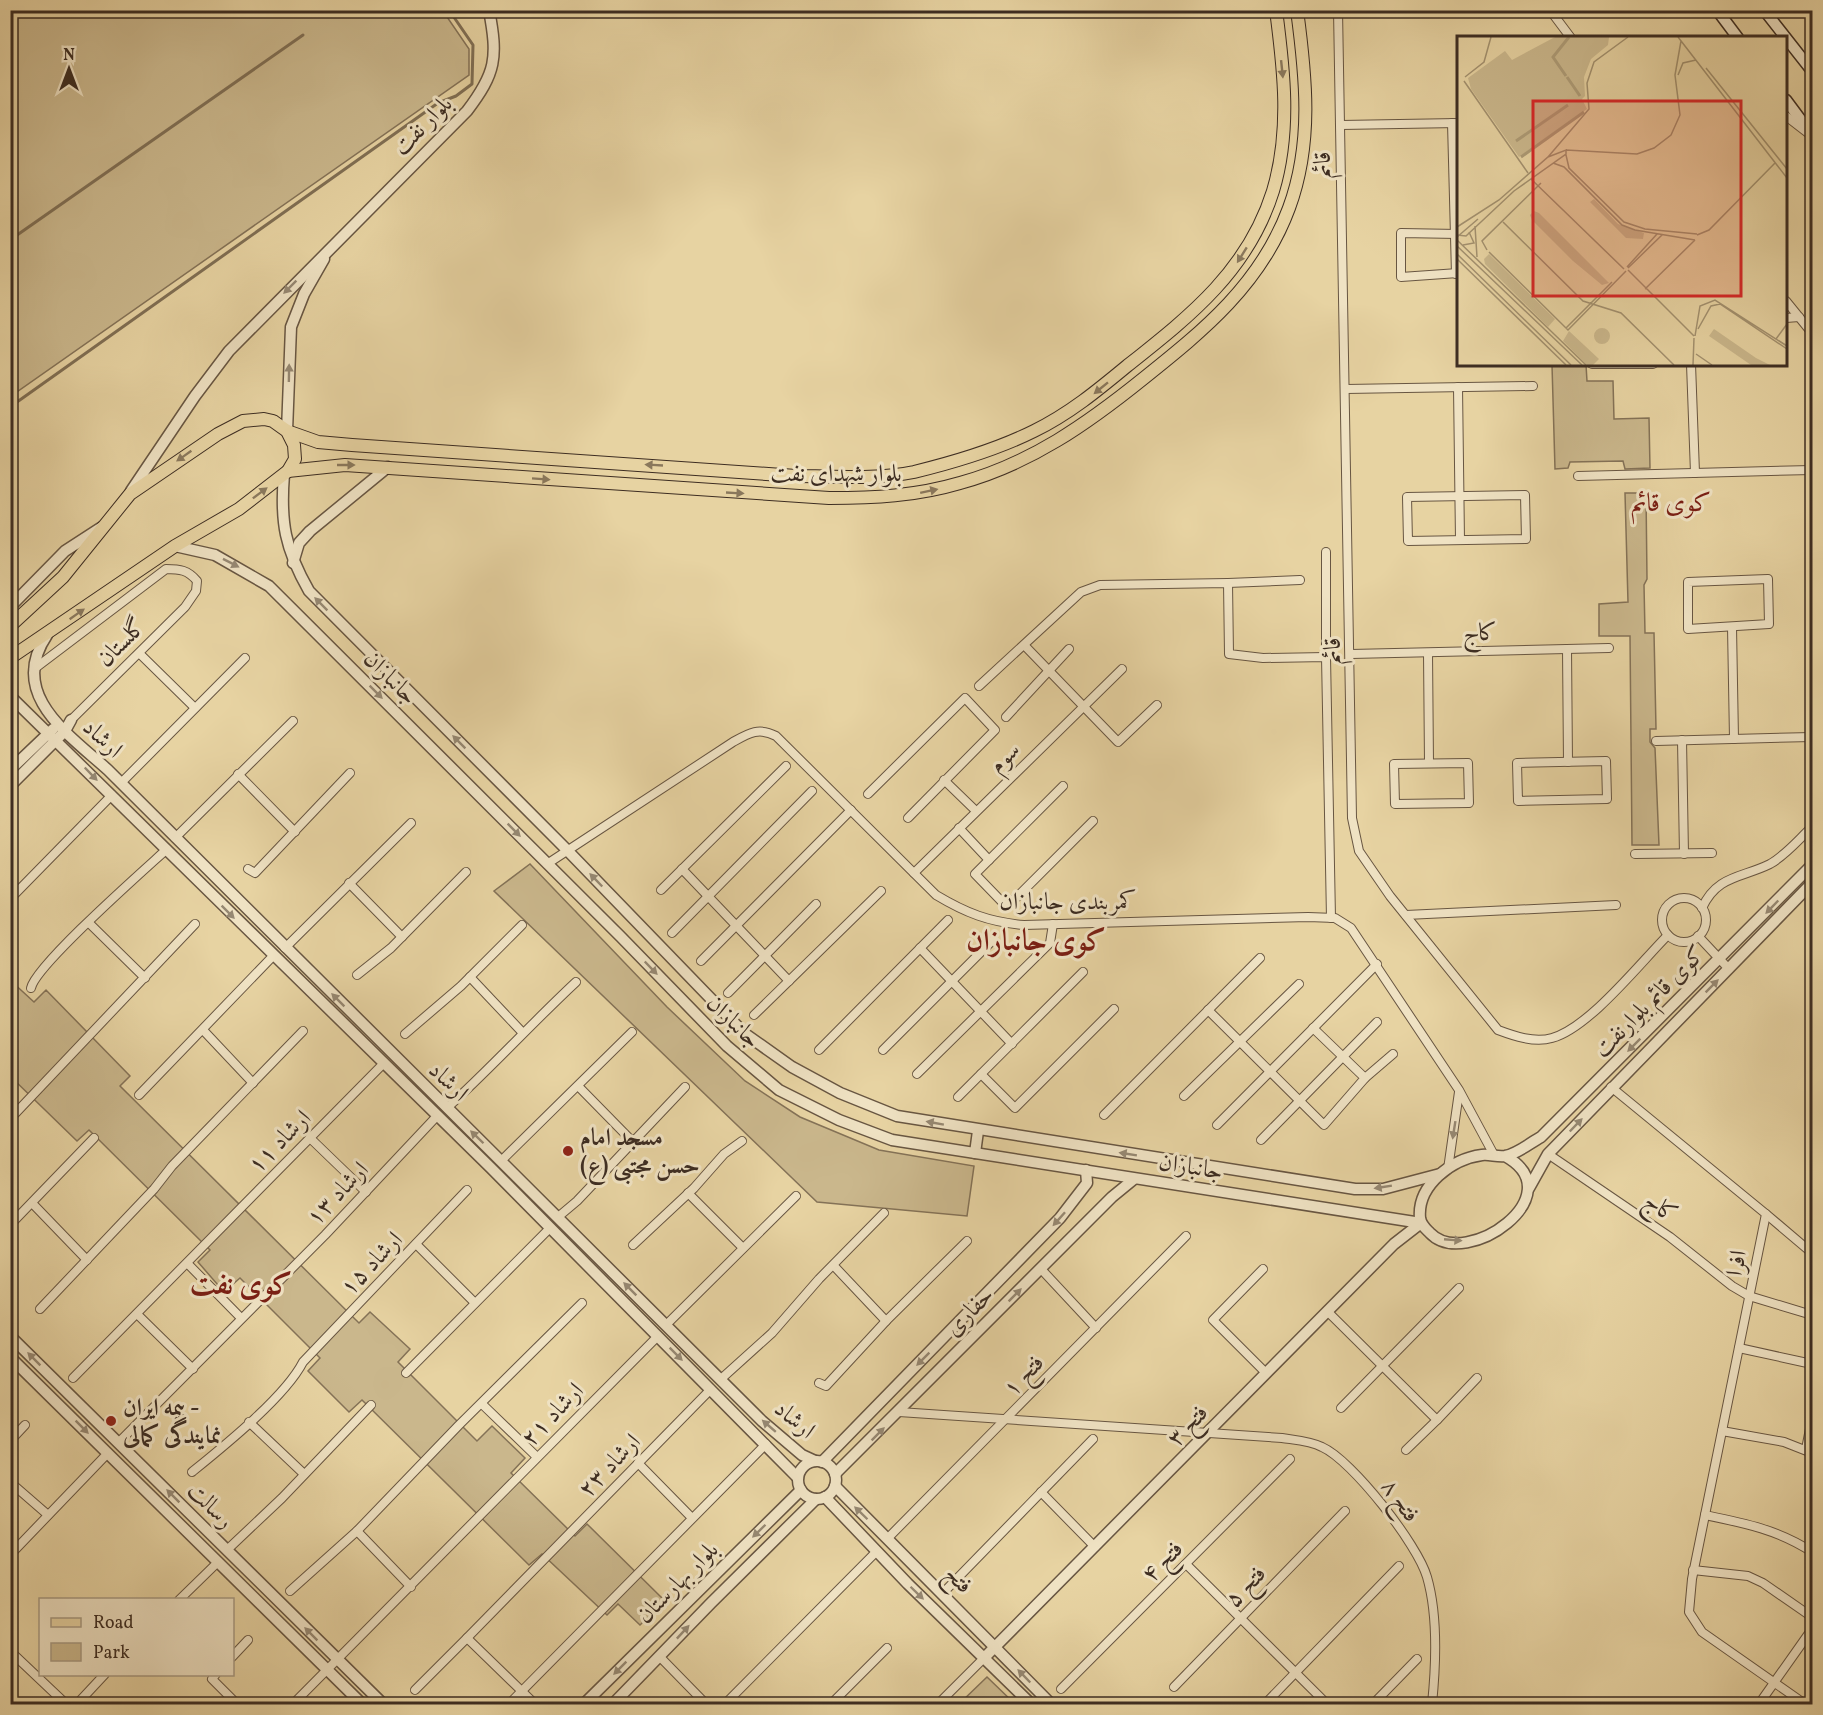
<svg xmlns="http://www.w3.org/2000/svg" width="1823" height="1715" font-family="Vollkorn,Amiri,serif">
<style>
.green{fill:#cab78c;stroke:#847257;stroke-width:1.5}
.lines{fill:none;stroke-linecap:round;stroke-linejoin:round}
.stream{stroke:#806f54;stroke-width:3}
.minor-casing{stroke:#685642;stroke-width:10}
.tertiary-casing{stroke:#685642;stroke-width:13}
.secondary-casing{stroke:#3d2d22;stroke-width:13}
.primary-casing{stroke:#3d2d22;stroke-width:14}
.minor{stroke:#efe2c3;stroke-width:8}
.tertiary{stroke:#efe2c3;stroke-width:10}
.secondary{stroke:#efe2c3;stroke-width:10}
.primary{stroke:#e7d3a2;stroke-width:12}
.oneway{fill:#8a785c}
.oneway2{fill:#968872}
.poi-dot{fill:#8f2418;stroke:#efe2c3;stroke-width:2}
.labels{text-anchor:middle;stroke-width:6;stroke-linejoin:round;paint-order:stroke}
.street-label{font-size:24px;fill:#3d2d22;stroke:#efe2c3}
.poi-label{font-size:24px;font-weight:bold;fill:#3d2d22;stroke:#efe2c3;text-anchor:start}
.neighbourhood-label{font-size:26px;fill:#7a1f14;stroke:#efe2c3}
.district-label{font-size:30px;font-weight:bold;fill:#7a1f14;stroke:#efe2c3}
.inset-river{fill:none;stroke:#ad9b76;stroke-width:3}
.inset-road{fill:none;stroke:#a3916f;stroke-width:1.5}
.view{fill:#d62828;fill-opacity:0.15;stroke:#d62828;stroke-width:3}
.inset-edge{fill:none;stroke:#3d2d22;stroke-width:3}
</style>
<rect width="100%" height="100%" fill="#e7d3a2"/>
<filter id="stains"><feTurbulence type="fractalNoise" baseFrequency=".00333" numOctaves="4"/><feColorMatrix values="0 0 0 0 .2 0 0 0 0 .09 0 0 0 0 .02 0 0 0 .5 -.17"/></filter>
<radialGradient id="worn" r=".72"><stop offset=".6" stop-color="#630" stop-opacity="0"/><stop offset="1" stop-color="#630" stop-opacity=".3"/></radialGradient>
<g class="green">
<polygon points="11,10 443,11 469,49 469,75 11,396"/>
<polygon points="1552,365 1586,365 1587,381 1613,381 1614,419 1649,418 1650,468 1625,469 1623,461 1570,462 1568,468 1555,469"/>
<polygon points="1625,493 1646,493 1647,579 1644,585 1645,633 1654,633 1656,729 1650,729 1650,742 1655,748 1659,845 1632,845 1630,636 1599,636 1599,604 1628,602"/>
<polygon points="530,864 667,1007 745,1081 800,1117 879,1150 974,1166 967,1216 817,1202 494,891"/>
<polygon points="10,980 34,1002 46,990 130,1076 120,1086 359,1323 370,1312 410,1349 398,1362 477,1441 492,1426 525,1458 511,1473 575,1536 587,1524 665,1601 640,1625 618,1604 607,1615 542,1554 529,1565 362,1400 349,1412 308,1371 320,1358 240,1278 224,1292 198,1262 210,1250 89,1130 77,1141 11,1077"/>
<polygon points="987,1677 1015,1704 959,1704"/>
</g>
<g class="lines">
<g class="stream">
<polyline points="10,240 303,35"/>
<polyline points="10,407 438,103 456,96 472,84 473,45 449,10"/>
</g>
<defs>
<g id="minor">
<path d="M1338,10L1352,818L1359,851L1390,896L1498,1030C1514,1036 1534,1043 1552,1038C1589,1028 1640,963 1668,935"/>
<polyline points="1550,10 1571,38"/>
<polyline points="1786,116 1808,133"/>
<polyline points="1452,123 1456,274"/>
<polyline points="1341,125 1458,123"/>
<polyline points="1458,234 1401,233 1401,277 1458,273"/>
<polyline points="1786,301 1812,333"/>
<polyline points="1786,318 1799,317"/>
<polyline points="1592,364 1653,364"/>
<polyline points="1691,364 1695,473"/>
<polyline points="1458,387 1460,540"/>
<polyline points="1346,389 1533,386"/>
<polyline points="1578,476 1812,470"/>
<polygon points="1525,495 1526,539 1408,541 1407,497"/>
<polygon points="1768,579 1769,624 1688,629 1688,582"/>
<polyline points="1228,583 1300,580"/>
<polyline points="1732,627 1734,739"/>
<polyline points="1025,646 1118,742 1157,705"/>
<polyline points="1567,649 1568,762"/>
<polyline points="1428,653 1429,763"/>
<polyline points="140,654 195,708"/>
<polyline points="1351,654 1609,648"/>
<polyline points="1326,657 1326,552"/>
<path d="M34,669L166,569C180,569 188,570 197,581L196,591L185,607L71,720"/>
<polyline points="979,686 1081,592 1100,585 1228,583 1229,654 1263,658 1326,657 1331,918"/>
<polyline points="1006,717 1069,649"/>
<polyline points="1682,740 1684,854"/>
<polyline points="1656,741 1812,737"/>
<polygon points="1606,761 1607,799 1518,801 1517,763"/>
<polygon points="1468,763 1469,803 1395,804 1394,764"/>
<polyline points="238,774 295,832"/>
<polyline points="944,780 976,811"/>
<polyline points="121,783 245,658"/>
<polyline points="1063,786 975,874 1007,907 1093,821"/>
<polyline points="868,794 965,698 995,730 908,818"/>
<polyline points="959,828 989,860"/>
<polyline points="175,838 293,721"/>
<polyline points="1635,854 1712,853"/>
<path d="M547,864L733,742C749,733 759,727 776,736L936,895C966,913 989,922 1024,925L1308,917L1335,918L1351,928L1459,1090L1494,1155"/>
<polyline points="248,869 255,873 350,773"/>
<polyline points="682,869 789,981"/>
<polyline points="914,873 1122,669"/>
<polyline points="349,883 402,937"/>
<polyline points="661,890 786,766"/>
<circle cx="1684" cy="920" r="22"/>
<polyline points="10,899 112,795"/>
<path d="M1702,908C1717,875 1742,878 1770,864C1786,855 1799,839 1812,827"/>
<polyline points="1406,915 1616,905"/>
<polyline points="89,923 145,978"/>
<polyline points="672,933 812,791"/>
<polyline points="1698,936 1729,969"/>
<polyline points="285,948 411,823"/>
<polyline points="920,948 1012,1044"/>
<polyline points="701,961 851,810"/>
<polyline points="357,975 391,948 466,872"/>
<polyline points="470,977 522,1032"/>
<path d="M31,988C36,965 143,871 167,849"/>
<polyline points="728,993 816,904"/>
<polyline points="1208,1010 1324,1125 1365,1078 1313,1028"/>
<polyline points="754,1015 881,891"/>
<polyline points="203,1030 253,1083"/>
<polyline points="405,1034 461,986 522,925"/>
<polyline points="819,1050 948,920"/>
<polyline points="883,1050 992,941"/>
<polyline points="917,1074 1050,943 1053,924"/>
<polyline points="981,1074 1015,1108 1114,1009"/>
<polyline points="1365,1078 1393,1054"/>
<polyline points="579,1087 632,1141"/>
<polyline points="1611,1087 1766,1214 1692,1579 1689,1612 1702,1632 1805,1704"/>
<polyline points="139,1095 273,956"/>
<polyline points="1184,1096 1299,984"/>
<polyline points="958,1097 1083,972"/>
<path d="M447,1108C492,1067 532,1023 576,982"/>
<polyline points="1104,1115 1260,958"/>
<polyline points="10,1119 195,924"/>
<polyline points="1217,1125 1377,964"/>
<polyline points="310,1138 366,1192"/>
<polyline points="1261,1140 1377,1022"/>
<polyline points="1548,1154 1670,1237 1732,1286 1749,1296 1812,1315"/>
<polyline points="501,1161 632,1032"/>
<polyline points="1448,1169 1459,1092"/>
<polyline points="688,1193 743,1248"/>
<polyline points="32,1203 87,1260"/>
<polyline points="1766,1214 1812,1253"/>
<polyline points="558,1217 577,1201 685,1087"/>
<polyline points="10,1225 94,1138"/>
<polyline points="416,1244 475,1303"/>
<polyline points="633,1245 694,1188 724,1154 742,1141"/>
<polyline points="188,1264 241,1318"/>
<polyline points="834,1266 886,1321"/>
<polyline points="1041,1269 1096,1328"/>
<polyline points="1263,1269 1213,1320 1266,1373"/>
<polyline points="40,1309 154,1189 172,1166 303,1031"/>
<polyline points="1327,1311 1437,1420 1477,1378"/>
<polyline points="138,1315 193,1369"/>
<polyline points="666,1325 796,1196"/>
<polyline points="1739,1348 1812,1364"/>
<polyline points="406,1373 549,1229"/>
<polyline points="73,1378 384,1063"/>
<polyline points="721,1379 772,1333 819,1279 884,1213"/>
<polyline points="819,1383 826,1386 886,1321 967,1241"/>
<polyline points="482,1404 537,1457"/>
<polyline points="1341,1408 1459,1288"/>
<path d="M899,1412L1282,1438C1295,1440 1311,1441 1322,1447C1352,1460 1418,1545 1427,1577C1438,1615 1436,1665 1432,1704"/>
<polyline points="249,1422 304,1474"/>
<polyline points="1722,1431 1784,1442 1812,1453"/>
<polyline points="10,1441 25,1425"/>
<polyline points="118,1443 325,1235 437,1116"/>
<polyline points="1806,1449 1812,1419"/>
<polyline points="1406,1450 1437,1420"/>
<polyline points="638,1463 692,1518"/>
<path d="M192,1472C224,1446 285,1397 303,1362L467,1190"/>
<polyline points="10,1482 48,1515"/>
<polyline points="1041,1492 1095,1547"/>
<path d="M1705,1515C1744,1523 1779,1530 1812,1552"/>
<polyline points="357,1531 411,1587"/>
<polyline points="887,1539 1186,1236"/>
<polyline points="227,1550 282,1498 371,1405"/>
<polyline points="10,1555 108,1453"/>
<polyline points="1186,1564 1327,1704"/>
<polyline points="1693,1570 1748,1576 1763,1583 1812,1617"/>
<polyline points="290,1591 357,1531 459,1425 582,1303"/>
<polyline points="943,1593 1093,1439"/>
<polyline points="179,1600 218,1562"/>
<polyline points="467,1638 711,1389"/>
<polyline points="10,1651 66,1704"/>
<polyline points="232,1657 248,1640"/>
<polyline points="660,1657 706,1704"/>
<polyline points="216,1674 212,1679 237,1704"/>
<polyline points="1174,1687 1345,1511"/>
<polyline points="1061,1689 1290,1459"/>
<polyline points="415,1690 467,1638 535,1704"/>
<polyline points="77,1704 105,1674"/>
<polyline points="293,1704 658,1336"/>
<polyline points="509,1704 766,1444"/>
<polyline points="725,1704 877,1551"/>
<polyline points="831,1704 887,1648"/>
<polyline points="938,1704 984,1658"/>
<polyline points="1265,1704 1399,1566"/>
<polyline points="1373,1704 1417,1659"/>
<polyline points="1759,1704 1812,1629"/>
</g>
<g id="tertiary">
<polyline points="287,431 291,327 304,294 324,259"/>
<path d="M284,474C280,522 285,549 309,591L567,850L744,1033L792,1067L840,1093L897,1116L1355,1189H1383L1440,1174"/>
<path d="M131,491L195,396L229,351L467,111C496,73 498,58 489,10"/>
<polyline points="175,546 215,555 269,586 621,937 727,1046 779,1090 839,1120 892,1140 1421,1223"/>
<polyline points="293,563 299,543 310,531 388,467"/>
<polyline points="10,607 65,551 102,527"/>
<path d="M47,635C7,694 68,734 108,770L762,1421L802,1455L815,1461"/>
<polyline points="10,696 491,1168 798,1478"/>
<polyline points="10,770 53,729"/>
<polyline points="10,786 65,731 71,720"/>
<polyline points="975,1153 978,1131"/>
<path d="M1505,1156C1575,1194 1466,1271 1430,1233C1425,1228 1421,1225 1420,1218C1417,1185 1452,1159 1482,1155C1489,1154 1497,1157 1505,1156C1517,1154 1530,1143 1541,1137L1812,865"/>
<polyline points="1529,1188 1548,1154 1812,883"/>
<polyline points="10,1336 383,1704"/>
<polyline points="10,1357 362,1704"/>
<circle cx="817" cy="1480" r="19"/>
<polyline points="822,1462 1060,1218 1087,1183 1086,1170"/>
<polyline points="835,1474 1112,1197 1134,1179"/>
<polyline points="835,1486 1051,1704"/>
<polyline points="825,1497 908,1584 1031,1704"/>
<polyline points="984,1658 1394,1244 1421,1223"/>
<polyline points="584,1704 801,1490"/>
<polyline points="613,1704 711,1603 816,1499"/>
</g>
<g id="secondary">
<polyline points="1717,10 1738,38"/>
<polyline points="1764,10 1812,71"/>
<polyline points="1786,100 1812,135"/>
</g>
<g id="primary">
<path d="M287,431L318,442L352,445L796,476C834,476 876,480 914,472C955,462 996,450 1034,431C1069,414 1098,390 1127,366C1190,316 1248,271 1273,191C1291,131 1284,71 1276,10"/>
<path d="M288,471L345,465L829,498C874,498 916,496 960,483C1030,464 1087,424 1144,378C1204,330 1261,284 1289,208C1313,143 1306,77 1297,10"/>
<polyline points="10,626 63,577 130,494 218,434 243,421 264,419 273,421 287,431 294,445 295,459 288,471 239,509 175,546 10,658"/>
</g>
</defs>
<use href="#minor" class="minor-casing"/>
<use href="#tertiary" class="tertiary-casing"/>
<use href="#secondary" class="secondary-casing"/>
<use href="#primary" class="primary-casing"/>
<use href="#minor" class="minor"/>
<use href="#tertiary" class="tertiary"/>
<use href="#secondary" class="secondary"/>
<use href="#primary" class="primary"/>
</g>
<defs><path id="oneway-solid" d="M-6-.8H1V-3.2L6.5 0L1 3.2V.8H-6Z" transform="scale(1.5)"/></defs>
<g class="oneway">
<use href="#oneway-solid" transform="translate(1282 69) rotate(84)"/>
<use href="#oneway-solid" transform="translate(1242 255) rotate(122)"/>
<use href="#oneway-solid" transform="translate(1101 388) rotate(141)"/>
<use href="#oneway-solid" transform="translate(184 456) rotate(145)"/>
<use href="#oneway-solid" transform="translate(346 465)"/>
<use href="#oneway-solid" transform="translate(654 465) rotate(-177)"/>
<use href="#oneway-solid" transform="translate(541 479) rotate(4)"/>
<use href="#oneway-solid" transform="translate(929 491) rotate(-12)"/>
<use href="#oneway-solid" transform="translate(260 493) rotate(-37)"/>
<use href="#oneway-solid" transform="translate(735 493) rotate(3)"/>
<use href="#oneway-solid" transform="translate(77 614) rotate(-35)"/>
</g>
<g class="oneway2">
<use href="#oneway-solid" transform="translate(290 287) rotate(135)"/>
<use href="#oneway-solid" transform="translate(289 373) rotate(-89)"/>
<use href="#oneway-solid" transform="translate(231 563) rotate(27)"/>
<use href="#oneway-solid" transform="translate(321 604) rotate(-135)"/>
<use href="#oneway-solid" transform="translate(376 692) rotate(45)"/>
<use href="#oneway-solid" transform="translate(459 742) rotate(-135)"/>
<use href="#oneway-solid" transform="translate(91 774) rotate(46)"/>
<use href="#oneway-solid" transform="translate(514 830) rotate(45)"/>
<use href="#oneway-solid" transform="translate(596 880) rotate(-134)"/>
<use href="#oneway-solid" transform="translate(1772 907) rotate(134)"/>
<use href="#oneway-solid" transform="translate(228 912) rotate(45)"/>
<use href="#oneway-solid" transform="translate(651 968) rotate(46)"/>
<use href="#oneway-solid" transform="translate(1712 986) rotate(-45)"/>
<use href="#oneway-solid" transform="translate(338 1000) rotate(-135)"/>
<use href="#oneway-solid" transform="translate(1634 1045) rotate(135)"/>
<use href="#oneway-solid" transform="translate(935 1123) rotate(-170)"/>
<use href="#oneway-solid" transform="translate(1576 1125) rotate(-46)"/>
<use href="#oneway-solid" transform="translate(1454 1130) rotate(99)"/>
<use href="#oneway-solid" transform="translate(477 1137) rotate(-136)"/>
<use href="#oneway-solid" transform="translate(1128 1154) rotate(-171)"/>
<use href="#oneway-solid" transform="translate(1383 1187) rotate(171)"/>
<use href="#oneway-solid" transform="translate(1059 1219) rotate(132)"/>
<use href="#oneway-solid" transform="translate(1453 1240) rotate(5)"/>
<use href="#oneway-solid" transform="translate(630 1289) rotate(-135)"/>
<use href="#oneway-solid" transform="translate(1015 1295) rotate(-45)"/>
<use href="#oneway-solid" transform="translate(676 1354) rotate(45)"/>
<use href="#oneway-solid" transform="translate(34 1359) rotate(-135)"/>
<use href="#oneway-solid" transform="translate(923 1359) rotate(135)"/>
<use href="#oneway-solid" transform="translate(769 1426) rotate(-139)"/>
<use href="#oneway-solid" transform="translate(82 1427) rotate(45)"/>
<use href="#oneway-solid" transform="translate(878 1434) rotate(-45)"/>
<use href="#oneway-solid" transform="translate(173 1496) rotate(-135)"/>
<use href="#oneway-solid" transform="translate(861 1513) rotate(-136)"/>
<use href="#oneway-solid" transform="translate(759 1531) rotate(136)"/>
<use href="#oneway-solid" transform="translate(917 1593) rotate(44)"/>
<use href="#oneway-solid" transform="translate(683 1632) rotate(-47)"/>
<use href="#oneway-solid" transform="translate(311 1634) rotate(-135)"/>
<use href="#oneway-solid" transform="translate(620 1668) rotate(135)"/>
<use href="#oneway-solid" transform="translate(1024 1676) rotate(-134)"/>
</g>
<g class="poi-dot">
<circle cx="568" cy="1151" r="6"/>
<circle cx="111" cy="1421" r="6"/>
</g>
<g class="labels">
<g class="street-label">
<text transform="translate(422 125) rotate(-45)" y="8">بلوار نفت</text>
<text transform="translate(1322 165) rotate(-91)" y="8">قائم</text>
<text x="836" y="481">بلوار شهدای نفت</text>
<text transform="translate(1480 632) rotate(-1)" y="8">کاج</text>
<text transform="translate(121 642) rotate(-45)" y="8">گلستان</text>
<text transform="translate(1332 651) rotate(-91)" y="8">قائم</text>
<text transform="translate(391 677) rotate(45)" y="8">جانبازان</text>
<text transform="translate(103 738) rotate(43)" y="8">ارشاد</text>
<text transform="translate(1004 757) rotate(-44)" y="8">سوم</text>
<text x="1068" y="909">کمربندی جانبازان</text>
<text transform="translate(1649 1001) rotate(-45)" y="8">کوی قائم بلوارنفت</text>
<text transform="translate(734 1021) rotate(44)" y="8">جانبازان</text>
<text transform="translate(449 1081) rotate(44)" y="8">ارشاد</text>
<text transform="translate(279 1141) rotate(-45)" y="8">ارشاد ۱۱</text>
<text transform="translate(1191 1166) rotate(9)" y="8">جانبازان</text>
<text transform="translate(337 1193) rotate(-46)" y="8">ارشاد ۱۳</text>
<text transform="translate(1661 1207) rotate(34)" y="8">کاج</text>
<text transform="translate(371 1263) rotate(-46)" y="8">ارشاد ۱۵</text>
<text transform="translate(1736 1263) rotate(-79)" y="8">افرا</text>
<text transform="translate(969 1311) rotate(-45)" y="8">حفاری</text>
<text transform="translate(1023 1375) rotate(-46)" y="8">فتح ۱</text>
<text transform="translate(552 1414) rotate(-46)" y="8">ارشاد ۲۱</text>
<text transform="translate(795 1419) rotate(40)" y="8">ارشاد</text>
<text transform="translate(1187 1425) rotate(-46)" y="8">فتح ۳</text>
<text transform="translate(609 1465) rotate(-46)" y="8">ارشاد ۲۳</text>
<text transform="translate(1401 1500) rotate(54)" y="8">فتح ۸</text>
<text transform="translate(211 1505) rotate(45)" y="8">رسالت</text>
<text transform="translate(1162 1561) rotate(-45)" y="8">فتح ۴</text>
<text transform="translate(959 1579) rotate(44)" y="8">فتح</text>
<text transform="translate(677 1582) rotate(-45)" y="8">بلوار بهارستان</text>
<text transform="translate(1245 1586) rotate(-46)" y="8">فتح ۵</text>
</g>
<g class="poi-label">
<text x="580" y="1145">مسجد امام<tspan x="580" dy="28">حسن مجتبی (ع)</tspan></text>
<text x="123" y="1415">بیمه ایران -<tspan x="123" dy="28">نمایندگى کمالى</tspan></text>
</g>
<g class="neighbourhood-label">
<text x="1671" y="511">کوی قائم</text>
</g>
<g class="district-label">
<text x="1036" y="950">کوی جانبازان</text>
<text x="241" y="1294">کوی نفت</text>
</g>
</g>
<g transform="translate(1457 36)">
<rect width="330" height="330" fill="#e7d3a2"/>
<path d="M98,1H152L151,9L134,23L127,41L128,60L125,63L130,73L62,121L14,53L11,42L48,15L55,24ZM137,163L161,188L187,197L186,203L169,202L133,166ZM77,175L82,177L152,247L145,249L116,225L75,184L73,179ZM32,218L98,283L91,291L28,228L27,223ZM137 300a8 8 0 1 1 16 0a8 8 0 1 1-16 0ZM257,293L299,322L313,329H294L252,300ZM112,295L142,323L136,329H130L106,305Z" fill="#cab78c"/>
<path class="inset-river" d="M109,40L96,21L112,1M110,41L123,60M59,105L111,69M64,121L127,76"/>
<path class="inset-road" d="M221,1L330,142M249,32L330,133M221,39L226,27L239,24M8,41L27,26L34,1M7,45L71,137M109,114L180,118L197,112L214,99L223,79L218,39L224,5M109,119L112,132L167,186L188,193L240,198M91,121L132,73L130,47L137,26L171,1M96,127L107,131L165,189L178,194L238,204M74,143L167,233M46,186L126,265L164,277L217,329M18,190L20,221M0,191L42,164L91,121L109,114V118L57,155L9,200L0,199M240,199L252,194L318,127M0,201L21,183M0,204L129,329M6,209L17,207L12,196M0,210L125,329M30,214L25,205L84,147M32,216L111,294L169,235M0,218L114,329M0,223L109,329M170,231L200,198M171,232L205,199M171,234L237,300M188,253L238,204M109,292L155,246M241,293L254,270L263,268L330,313M238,300L243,270L258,264L330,310M319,303L330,288M239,318L255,329M236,329L237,302"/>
<path class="view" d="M76,65H284V260H76Z"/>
<rect width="330" height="330" class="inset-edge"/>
</g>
<rect width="1823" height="1715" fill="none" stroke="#e7d3a2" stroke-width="36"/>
<rect x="12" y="12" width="1799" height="1691" fill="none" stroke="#3d2d22" stroke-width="3"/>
<rect x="18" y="18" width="1787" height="1679" fill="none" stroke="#3d2d22" stroke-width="1.5"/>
<rect x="39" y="1598" width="195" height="78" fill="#efe2c3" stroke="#a89a83" stroke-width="1.5"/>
<rect x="51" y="1618" width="30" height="9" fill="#e7d3a2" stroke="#a89a83" stroke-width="1.5"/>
<text x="93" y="1628" font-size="18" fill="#3d2d22">Road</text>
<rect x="51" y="1643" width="30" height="18" fill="#cab78c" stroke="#a89a83" stroke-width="1.5"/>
<text x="93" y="1658" font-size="18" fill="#3d2d22">Park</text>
<g transform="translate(69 69)" stroke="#efe2c3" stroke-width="4.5" paint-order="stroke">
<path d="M0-4.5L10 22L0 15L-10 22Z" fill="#3d2d22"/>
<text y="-9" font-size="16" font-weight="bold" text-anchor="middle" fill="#3d2d22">N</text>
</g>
<rect width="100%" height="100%" filter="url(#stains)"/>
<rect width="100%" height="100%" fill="url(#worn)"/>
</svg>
